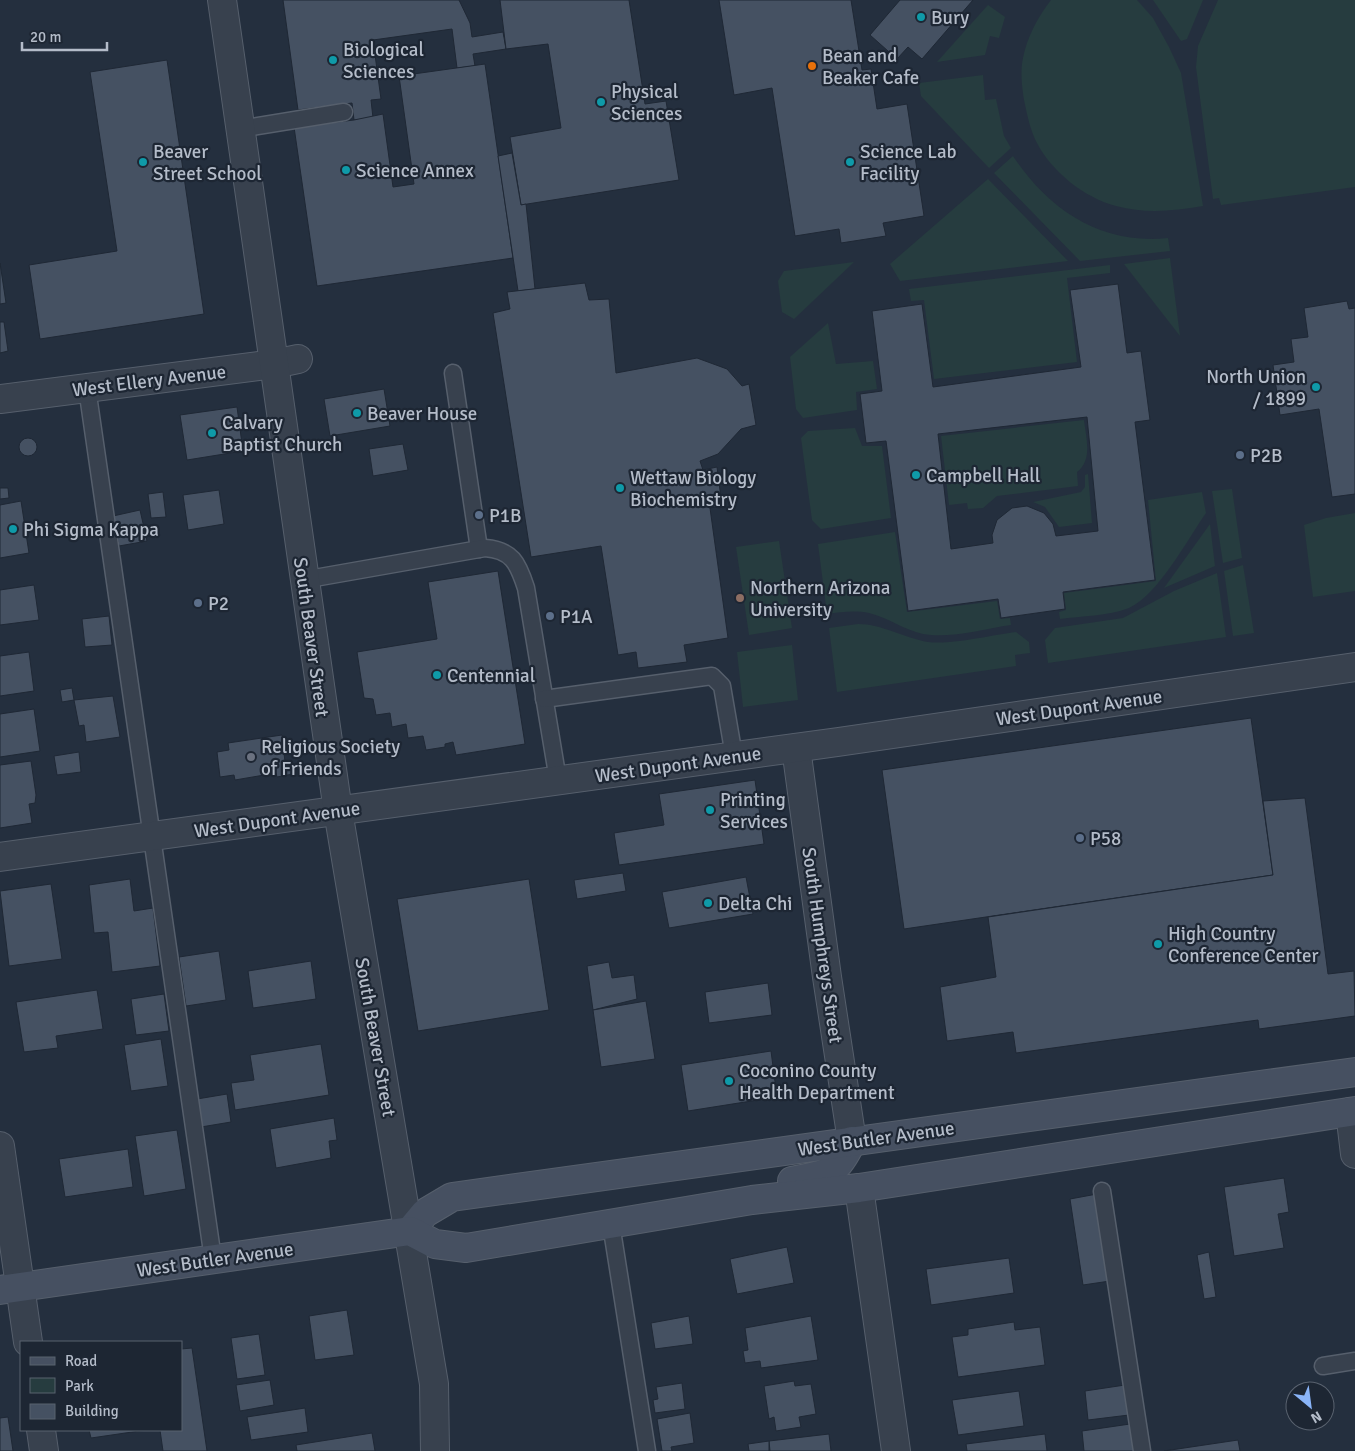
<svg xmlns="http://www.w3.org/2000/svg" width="1355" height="1451" font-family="Signika,sans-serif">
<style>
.green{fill:#263c3f}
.building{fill:#455162;stroke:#1f2835;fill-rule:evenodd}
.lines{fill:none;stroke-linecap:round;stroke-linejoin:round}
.service-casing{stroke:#565f6c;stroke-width:19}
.minor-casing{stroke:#565f6c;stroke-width:30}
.tertiary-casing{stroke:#565f6c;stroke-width:30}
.secondary-casing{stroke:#565f6c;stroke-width:30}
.service{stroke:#38414e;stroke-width:16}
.minor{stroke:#38414e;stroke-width:28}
.tertiary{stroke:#38414e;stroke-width:28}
.secondary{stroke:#465061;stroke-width:28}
.culture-dot{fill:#0f9aa8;stroke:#1d2633;stroke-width:2}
.food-dot{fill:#e8710a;stroke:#1d2633;stroke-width:2}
.service-dot{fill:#5c6f8a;stroke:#1d2633;stroke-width:2}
.education-dot{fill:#8d6e63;stroke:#1d2633;stroke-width:2}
.worship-dot{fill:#6b7280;stroke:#1d2633;stroke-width:2}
.labels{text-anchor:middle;stroke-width:4.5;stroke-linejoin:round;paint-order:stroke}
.poi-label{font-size:19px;fill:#b4bcc9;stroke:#1d2633;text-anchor:start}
.street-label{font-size:19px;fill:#b4bcc9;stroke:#1d2633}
</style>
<rect width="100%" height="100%" fill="#242f3e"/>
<g class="green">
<path d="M1051,0H1137L1153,18L1169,47L1181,73L1203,206C1173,211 1146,214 1116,206C1085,198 1052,172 1037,143C1030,130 1027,114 1024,100C1022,87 1020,71 1023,58C1027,37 1038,17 1051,0Z"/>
<polygon points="1153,0 1203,0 1187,39 1181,41"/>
<polygon points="1218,0 1355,0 1355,187 1221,205 1219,198 1213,199 1196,67 1198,46"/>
<polygon points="988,5 1005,17 999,38 990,36 985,55 937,62"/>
<polygon points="983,75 985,100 996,99 1004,136 1011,148 989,168 921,96 919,83"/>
<path d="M1013,156C1049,210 1101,245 1168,238L1170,251L1080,261L994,173Z"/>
<polygon points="988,179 1068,261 900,281 890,264"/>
<polygon points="1170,258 1180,336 1124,264"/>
<polygon points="854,262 794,319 782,312 778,281 784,271"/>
<polygon points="1110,265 1110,273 1067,278 1077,362 934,379 924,300 911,301 909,289"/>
<polygon points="828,323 836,364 873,361 877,389 856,392 857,410 803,418 796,409 790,357"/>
<path d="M1084,420C1086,438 1093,460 1077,472L1078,486L997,496L983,508L968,509L967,503L949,505L941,436Z"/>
<polygon points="855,428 862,446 882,446 891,518 821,529 812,520 801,438 808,431"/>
<polygon points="1088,474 1092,523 1059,527 1045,507 1033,502 1081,492 1085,487 1085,475"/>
<polygon points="1232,489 1242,558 1223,563 1212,491"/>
<path d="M1202,492L1206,513C1187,540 1158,595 1129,608C1108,616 1081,616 1060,619L1059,612L1066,610L1064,593L1156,581L1148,500Z"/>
<polygon points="1355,513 1355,591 1313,597 1304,525 1326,518"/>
<polygon points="1210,524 1215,566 1164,588"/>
<path d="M895,532L907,612L997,601L1000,619L1010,618L1011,625C983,629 950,639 923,634C904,630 887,617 869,613C855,610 841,612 827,614L818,544Z"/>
<polygon points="779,541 792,628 749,635 736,547"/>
<polygon points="1243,565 1254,633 1233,636 1224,571"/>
<polygon points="1217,573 1226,637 1048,663 1045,640 1055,628 1123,618 1174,591"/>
<path d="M858,624C882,624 904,638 928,642C951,645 992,635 1016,632L1029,642L1030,653L1015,655L1016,666L837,692L829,628Z"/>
<polygon points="792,645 798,700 743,707 737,652"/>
</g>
<g class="building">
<polygon points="283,0 459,0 470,23 472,37 503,32 506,49 473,54 475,66 457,68 452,29 373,40 381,99 371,100 373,118 354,120 352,103 298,110"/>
<polygon points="500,0 629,0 645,104 666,101 679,180 521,205 510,137 561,128 548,44 506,49"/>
<polygon points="719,0 851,0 862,70 871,69 877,109 907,104 924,216 883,223 886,236 841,243 839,229 795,236 772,88 734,95"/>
<polygon points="900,0 973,0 922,59 908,47 897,59 870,35"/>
<polygon points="167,60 204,314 40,339 29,265 117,251 90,72"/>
<polygon points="485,64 513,258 317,286 294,127 354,120 383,114 393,187 414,184 399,76"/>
<polygon points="512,153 521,205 526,204 535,289 518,291 498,156"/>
<polygon points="0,263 6,303 0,304"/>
<polygon points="585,283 589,300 609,299 616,373 697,358 727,369 742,386 749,384 756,425 741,429 718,454 700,461 703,470 717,467 722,506 710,508 728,638 684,645 687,662 638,668 636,652 618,655 601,546 531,557 493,313 510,309 507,292"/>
<path d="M1118,284L1127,353L1141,351L1150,420L1135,422L1155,580L1063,592L1065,609L1001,618L998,599L908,611L886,441L866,443L860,394L882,391L872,311L922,304L933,387L1081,367L1070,290ZM1087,417L1098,531L1056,536L1053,524L1044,513L1027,506L1012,508L997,520L992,535L993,543L951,549L938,434Z"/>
<polygon points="1347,301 1349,309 1355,308 1355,494 1332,497 1319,409 1280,415 1273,365 1294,362 1291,339 1308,337 1304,308"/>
<polygon points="0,322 4,322 8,351 0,353"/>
<polygon points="384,389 390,426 330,436 324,399"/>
<polygon points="237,407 243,451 187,460 180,415"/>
<circle cx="28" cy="447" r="9"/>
<polygon points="403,444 408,470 373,476 369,449"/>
<polygon points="0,488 8,488 9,498 0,499"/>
<polygon points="219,490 224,524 188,530 183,495"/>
<polygon points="163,492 166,517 151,518 148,494"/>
<polygon points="21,501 29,553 0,558 0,505"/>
<polygon points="140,510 147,541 119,546 113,516"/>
<polygon points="498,571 525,744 456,755 453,742 445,744 445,747 426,750 423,736 408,738 406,724 392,727 390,713 376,715 373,699 364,698 357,652 437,639 428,582"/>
<polygon points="34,585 39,620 0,625 0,590"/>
<polygon points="109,616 112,645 85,647 82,619"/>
<polygon points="29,652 34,691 0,696 0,656"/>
<polygon points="72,688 74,700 62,702 60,690"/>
<polygon points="113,696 120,737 86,742 84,725 79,726 74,700"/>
<polygon points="34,709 40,751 0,757 0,714"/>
<polygon points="1251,718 1273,875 904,929 882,770"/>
<polygon points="282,735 285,762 292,761 293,774 277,777 276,773 235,780 234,775 220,777 217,752 229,750 228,743"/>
<polygon points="79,752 81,772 57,775 54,756"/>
<polygon points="31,761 36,795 35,803 29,804 32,823 0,828 0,765"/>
<polygon points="755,780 764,844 619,865 614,833 664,825 659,794"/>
<polygon points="1305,798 1328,974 1354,971 1355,1016 1259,1029 1258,1020 1016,1053 1013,1032 947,1041 940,987 996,977 988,917 1273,875 1263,801"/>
<polygon points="623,873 626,891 577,899 574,880"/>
<polygon points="746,877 753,914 669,928 662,892"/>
<polygon points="130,879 134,911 153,908 160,966 112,972 108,932 94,933 89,885"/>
<polygon points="529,879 549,1010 418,1031 397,899"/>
<polygon points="51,884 62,959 9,966 0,891"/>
<polygon points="219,951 226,1000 186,1006 179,957"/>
<polygon points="311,961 316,999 253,1008 248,971"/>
<polygon points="609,962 612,978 634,975 637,999 593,1010 587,966"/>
<polygon points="768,983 772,1015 709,1023 705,992"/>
<polygon points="97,990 103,1029 56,1036 58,1048 24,1052 16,1002"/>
<polygon points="164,994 169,1031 136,1035 131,999"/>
<polygon points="646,1001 655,1059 601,1067 593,1010"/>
<polygon points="161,1039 168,1086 131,1091 124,1045"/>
<polygon points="321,1044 329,1095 235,1110 231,1083 254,1080 250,1055"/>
<polygon points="771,1051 777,1097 688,1111 681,1065"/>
<polygon points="227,1094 231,1122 201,1127 197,1099"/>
<polygon points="334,1118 337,1140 329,1141 331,1158 276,1168 270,1129"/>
<polygon points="177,1130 186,1189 144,1196 135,1136"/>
<polygon points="128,1149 133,1187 65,1197 59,1159"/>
<polygon points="1284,1178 1289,1212 1278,1214 1284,1248 1234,1256 1224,1187"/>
<polygon points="1097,1194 1110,1281 1083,1285 1070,1199"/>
<polygon points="787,1247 794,1283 737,1294 730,1259"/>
<polygon points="1209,1252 1216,1297 1204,1299 1197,1255"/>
<polygon points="1009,1258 1014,1293 931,1305 926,1269"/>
<polygon points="347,1310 354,1355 315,1360 309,1316"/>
<polygon points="689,1316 693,1344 655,1349 651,1323"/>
<polygon points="811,1316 818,1360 761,1368 760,1361 745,1363 743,1351 748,1350 745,1328"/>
<polygon points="1014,1322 1015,1330 1040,1327 1045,1365 958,1377 952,1337 968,1335 968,1329"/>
<polygon points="259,1334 265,1375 237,1379 231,1338"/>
<polygon points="192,1348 207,1451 163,1451 160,1430 181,1430 181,1349"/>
<polygon points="270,1380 274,1405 240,1411 236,1385"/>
<polygon points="794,1381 795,1386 811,1384 816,1414 799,1417 801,1427 776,1431 774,1417 769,1419 764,1386"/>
<polygon points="682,1383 685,1409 655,1413 653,1400 658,1399 656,1387"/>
<polygon points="1125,1385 1129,1415 1088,1420 1085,1391"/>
<polygon points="1019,1391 1024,1426 958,1435 952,1400"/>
<polygon points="305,1408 308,1432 251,1440 247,1417"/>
<polygon points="690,1413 694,1443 671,1447 672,1451 662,1451 657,1419"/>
<polygon points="8,1417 13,1451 0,1451 0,1418"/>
<polygon points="1130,1424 1134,1451 1084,1451 1082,1431"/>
<polygon points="89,1430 146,1430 91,1438"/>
<polygon points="372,1433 375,1451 297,1451 296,1445"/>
<polygon points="829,1434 831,1451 770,1451 769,1441"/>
<polygon points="1045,1434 1047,1451 967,1451 966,1444"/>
<polygon points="1238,1440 1240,1451 1164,1451"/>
<polygon points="769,1441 769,1451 749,1451 748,1444"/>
</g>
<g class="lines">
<defs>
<g id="service">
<polyline points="240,129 344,112"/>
<polyline points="453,373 479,549"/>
<polyline points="87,388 213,1259"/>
<path d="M303,580L485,548C512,550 518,563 526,588L558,780"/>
<polyline points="544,699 712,676 722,686 734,756"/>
<polyline points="1102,1191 1142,1451"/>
<polyline points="611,1224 647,1451"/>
<polyline points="1323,1366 1355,1361"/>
</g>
<g id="minor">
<polyline points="0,399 274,364 298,359"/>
<polyline points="796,748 827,977 852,1141"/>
<polyline points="0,857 838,742 1355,667"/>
<polyline points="1350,1112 1355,1154"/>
<polyline points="0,1146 28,1342"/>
<polyline points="859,1188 896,1451"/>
<polyline points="41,1430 44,1451"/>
</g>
<polyline id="tertiary" points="222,0 338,811 434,1384 435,1451"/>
<g id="secondary">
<path d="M792,1181C828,1173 835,1177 852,1141"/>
<polyline points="410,1231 425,1213 452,1197 1355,1072"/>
<polyline points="0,1290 410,1231 435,1244 466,1248 752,1200 859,1188 1355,1111"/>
</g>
</defs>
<use href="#service" class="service-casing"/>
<use href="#minor" class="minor-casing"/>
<use href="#tertiary" class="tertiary-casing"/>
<use href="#secondary" class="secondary-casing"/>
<use href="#service" class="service"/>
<use href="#minor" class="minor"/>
<use href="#tertiary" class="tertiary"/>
<use href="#secondary" class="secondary"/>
</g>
<g class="culture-dot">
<circle cx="921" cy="17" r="5"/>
<circle cx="333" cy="60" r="5"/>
<circle cx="601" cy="102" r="5"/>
<circle cx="143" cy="162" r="5"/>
<circle cx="850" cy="162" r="5"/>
<circle cx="346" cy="170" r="5"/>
<circle cx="1316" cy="387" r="5"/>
<circle cx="357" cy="413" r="5"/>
<circle cx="212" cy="433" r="5"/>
<circle cx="916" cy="475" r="5"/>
<circle cx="620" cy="488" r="5"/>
<circle cx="13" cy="529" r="5"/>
<circle cx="437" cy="675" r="5"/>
<circle cx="710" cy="810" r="5"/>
<circle cx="708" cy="903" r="5"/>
<circle cx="1158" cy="944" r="5"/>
<circle cx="729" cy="1081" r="5"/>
</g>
<circle class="food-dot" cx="812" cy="66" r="5"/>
<g class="service-dot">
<circle cx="1240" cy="455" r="5"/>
<circle cx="479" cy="515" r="5"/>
<circle cx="198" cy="603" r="5"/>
<circle cx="550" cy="616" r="5"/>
<circle cx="1080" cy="838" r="5"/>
</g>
<circle class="education-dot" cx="740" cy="598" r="5"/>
<circle class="worship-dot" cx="251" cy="757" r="5"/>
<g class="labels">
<g class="poi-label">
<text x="931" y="24">Bury</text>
<text x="343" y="56">Biological<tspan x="343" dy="22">Sciences</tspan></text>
<text x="822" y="62">Bean and<tspan x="822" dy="22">Beaker Cafe</tspan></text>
<text x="611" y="98">Physical<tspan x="611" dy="22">Sciences</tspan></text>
<text x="153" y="158">Beaver<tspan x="153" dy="22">Street School</tspan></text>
<text x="860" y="158">Science Lab<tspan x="860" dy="22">Facility</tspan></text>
<text x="356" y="177">Science Annex</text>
<text x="1306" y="383" text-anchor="end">North Union<tspan x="1306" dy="22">/ 1899</tspan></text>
<text x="367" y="420">Beaver House</text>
<text x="222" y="429">Calvary<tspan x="222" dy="22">Baptist Church</tspan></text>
<text x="1250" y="462">P2B</text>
<text x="926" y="482">Campbell Hall</text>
<text x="630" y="484">Wettaw Biology<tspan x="630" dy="22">Biochemistry</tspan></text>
<text x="489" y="522">P1B</text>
<text x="23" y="536">Phi Sigma Kappa</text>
<text x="750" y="594">Northern Arizona<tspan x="750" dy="22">University</tspan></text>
<text x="208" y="610">P2</text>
<text x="560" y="623">P1A</text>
<text x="447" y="682">Centennial</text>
<text x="261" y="753">Religious Society<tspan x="261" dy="22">of Friends</tspan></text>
<text x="720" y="806">Printing<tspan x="720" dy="22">Services</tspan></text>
<text x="1090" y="845">P58</text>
<text x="718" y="910">Delta Chi</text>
<text x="1168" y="940">High Country<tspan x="1168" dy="22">Conference Center</tspan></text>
<text x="739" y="1077">Coconino County<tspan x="739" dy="22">Health Department</tspan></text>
</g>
<g class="street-label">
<text transform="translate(149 380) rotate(-7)" y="7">West Ellery Avenue</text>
<text transform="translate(312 637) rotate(82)" y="7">South Beaver Street</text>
<text transform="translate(1079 707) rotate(-8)" y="7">West Dupont Avenue</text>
<text transform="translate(678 764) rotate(-8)" y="7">West Dupont Avenue</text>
<text transform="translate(277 819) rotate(-8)" y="7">West Dupont Avenue</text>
<text transform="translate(823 945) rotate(82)" y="7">South Humphreys Street</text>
<text transform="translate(376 1037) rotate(80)" y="7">South Beaver Street</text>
<text transform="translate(876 1138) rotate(-8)" y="7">West Butler Avenue</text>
<text transform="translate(215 1259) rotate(-8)" y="7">West Butler Avenue</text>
</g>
</g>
<rect x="20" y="1341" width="162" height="90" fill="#1d2633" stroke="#59626f"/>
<rect x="30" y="1357" width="25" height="8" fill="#465061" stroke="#59626f"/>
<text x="65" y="1366" font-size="15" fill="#b4bcc9">Road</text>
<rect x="30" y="1378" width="25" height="15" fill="#263c3f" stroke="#59626f"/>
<text x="65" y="1391" font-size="15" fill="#b4bcc9">Park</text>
<rect x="30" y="1404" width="25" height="15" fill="#455162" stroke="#59626f"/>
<text x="65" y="1416" font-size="15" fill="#b4bcc9">Building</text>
<g transform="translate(1310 1406) rotate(151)"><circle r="24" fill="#1d2633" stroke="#59626f"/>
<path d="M0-4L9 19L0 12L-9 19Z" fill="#8ab4f8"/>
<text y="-8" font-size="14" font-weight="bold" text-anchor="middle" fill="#b4bcc9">N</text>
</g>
<path d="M22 42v8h85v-8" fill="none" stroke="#b4bcc9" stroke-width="2.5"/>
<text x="30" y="42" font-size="15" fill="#b4bcc9" stroke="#1d2633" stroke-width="4" paint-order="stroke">20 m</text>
</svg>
